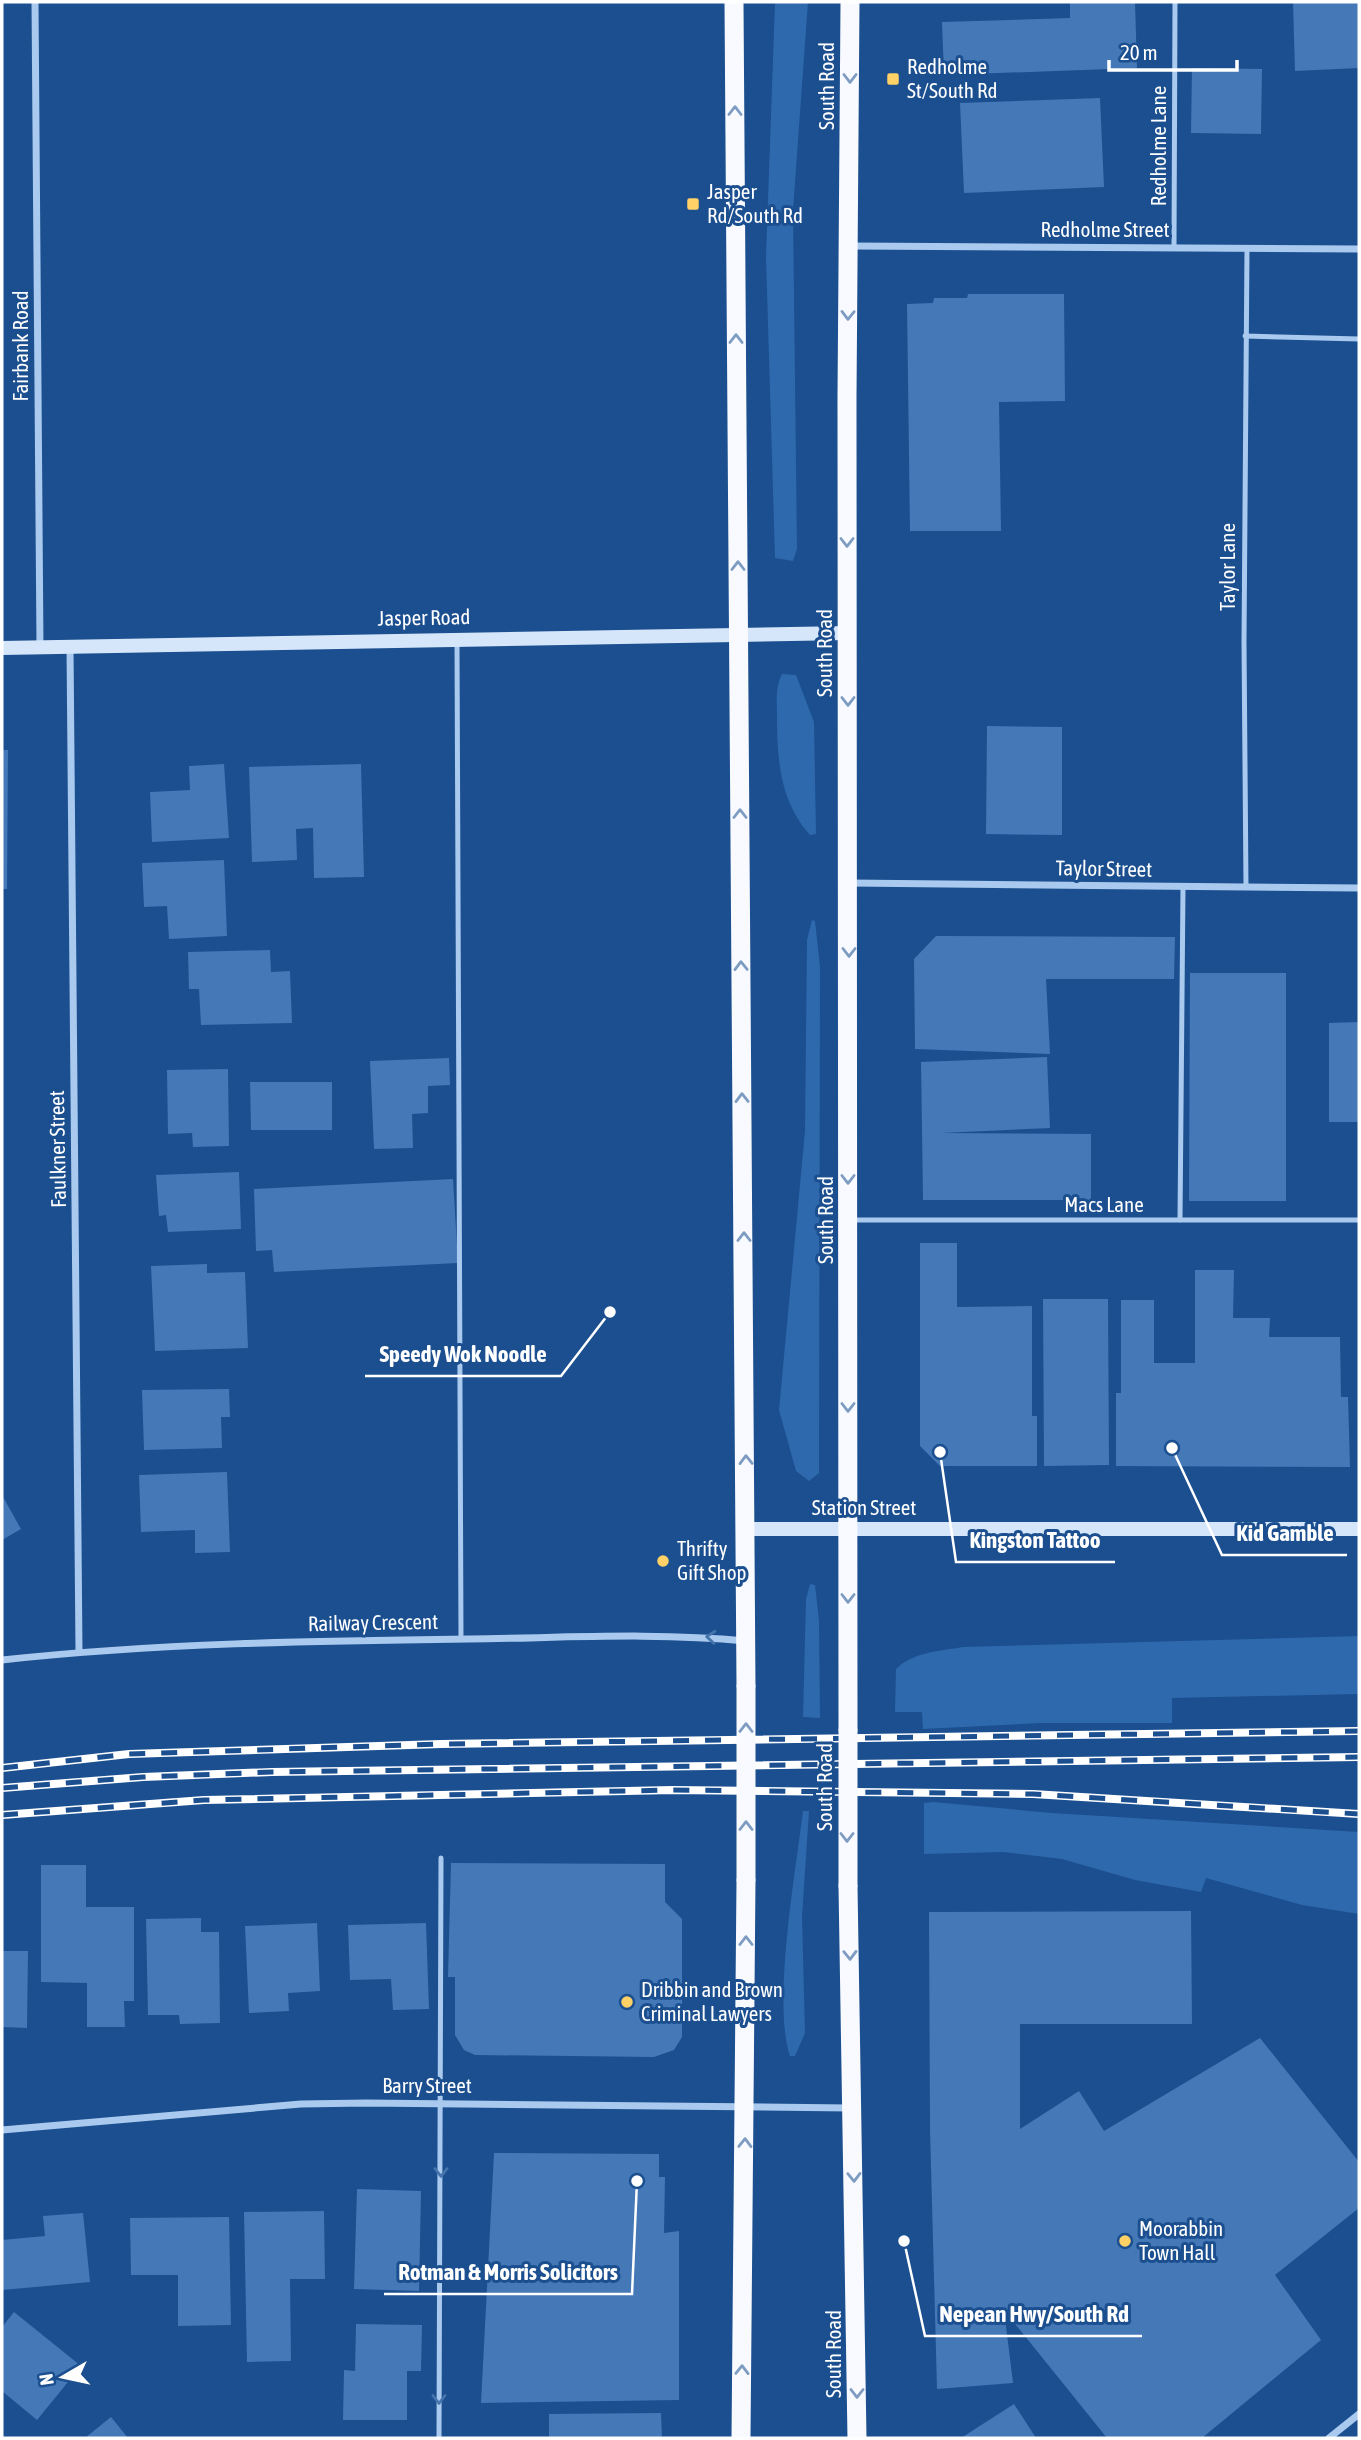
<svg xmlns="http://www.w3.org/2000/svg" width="1361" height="2440" font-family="'Asap Condensed',sans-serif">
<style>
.green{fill:#2e69ad}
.building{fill:#4478b7}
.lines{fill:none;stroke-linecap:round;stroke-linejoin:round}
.service{stroke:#a9c9ee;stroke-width:5}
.minor{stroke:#a9c9ee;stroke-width:7}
.secondary{stroke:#d6e6fa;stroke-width:14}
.trunk{stroke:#f8faff;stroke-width:19}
.rail-casing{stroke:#fff;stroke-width:8}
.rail{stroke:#1b4f8f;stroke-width:5;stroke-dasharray:16;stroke-linecap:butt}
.trunk-bridge{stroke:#f8faff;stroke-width:19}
.oneway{stroke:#7e9cc1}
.oneway2{stroke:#4674ac}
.poi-dot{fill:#ffd166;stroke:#1b4f8f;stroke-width:2.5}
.labels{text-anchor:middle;stroke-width:6;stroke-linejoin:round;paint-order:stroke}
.poi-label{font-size:21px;fill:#fff;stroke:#1b4f8f;text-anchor:start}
.street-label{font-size:21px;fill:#fff;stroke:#1b4f8f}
.leader{fill:none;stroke:#fff;stroke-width:2.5}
.callout-dot{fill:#fff;stroke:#1b4f8f;stroke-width:2.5}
.callout-label{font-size:23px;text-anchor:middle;font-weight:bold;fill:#fff;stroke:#1b4f8f;stroke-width:6;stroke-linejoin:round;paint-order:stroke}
</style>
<rect width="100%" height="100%" fill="#1b4f8f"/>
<g class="green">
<polygon points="775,2 808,2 793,210 797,549 793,561 775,558 766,257"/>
<path d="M782,674L796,675L814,722L816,834L810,835C780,801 777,760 777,717C777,702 775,687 782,674Z"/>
<polygon points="812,920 815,921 820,967 819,1473 809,1481 796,1471 779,1410 805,1131 807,940"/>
<polygon points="810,1584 815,1585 819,1621 820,1718 803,1717 806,1599"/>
<path d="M1359,1636V1694L1172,1698V1723H1040L923,1729L922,1712H895L896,1669C913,1652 940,1651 963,1647Z"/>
<polygon points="933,1802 1052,1813 1359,1832 1359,1914 1302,1905 1206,1878 1201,1892 1135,1880 1062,1859 1003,1852 924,1854 924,1803"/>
<path d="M803,1811H809L802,1917L805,2033L795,2056H790C772,2004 796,1869 803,1811Z"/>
</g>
<g class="building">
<polygon points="1096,2 1135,2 1137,68 944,75 942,22 1070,18 1070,3"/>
<polygon points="1293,2 1359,2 1359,68 1295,71"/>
<polygon points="1192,68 1262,69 1261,134 1191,133"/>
<polygon points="1100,98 1104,187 964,193 960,103"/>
<polygon points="968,294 1064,294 1065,401 999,402 1001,531 910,531 907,304 933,303 934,298 967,298"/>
<polygon points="987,726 1062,727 1062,835 986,834"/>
<polygon points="2,750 8,750 7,889 2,889"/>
<polygon points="224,764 229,838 152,842 150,792 190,790 189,766"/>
<polygon points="361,764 364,877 314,878 313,828 296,829 297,860 252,862 249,767"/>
<polygon points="224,860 227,936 169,939 167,906 144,907 142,863"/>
<polygon points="936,936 1175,937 1174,979 1046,979 1050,1054 915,1049 914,959"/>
<polygon points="270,950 271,972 290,971 292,1023 201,1025 199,989 189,989 188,952"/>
<polygon points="1190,973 1286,973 1286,1201 1189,1201"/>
<polygon points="1359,1022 1359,1122 1329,1122 1329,1023"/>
<polygon points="1047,1057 1050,1128 941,1133 1091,1134 1091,1200 923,1200 921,1062"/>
<polygon points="449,1058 450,1085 428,1086 428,1113 412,1114 413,1148 374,1149 370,1061"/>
<polygon points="228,1069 229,1146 193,1147 192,1133 168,1134 167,1070"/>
<polygon points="250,1082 332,1082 332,1130 251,1130"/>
<polygon points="239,1172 241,1229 168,1232 166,1215 159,1216 156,1175"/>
<polygon points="453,1179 458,1263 274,1272 272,1250 256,1251 254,1189"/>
<polygon points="920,1243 957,1243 957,1307 1032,1306 1032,1416 1037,1416 1037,1466 940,1466 920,1446"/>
<polygon points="207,1264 207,1273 245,1272 248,1348 155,1351 151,1266"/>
<polygon points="1195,1270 1234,1270 1233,1318 1270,1318 1269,1337 1340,1337 1341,1397 1348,1397 1350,1467 1116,1466 1116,1393 1121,1393 1121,1300 1154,1300 1154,1363 1195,1363"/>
<polygon points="1043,1299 1108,1299 1109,1465 1044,1466"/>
<polygon points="229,1389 230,1417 221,1417 222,1448 144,1450 142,1390"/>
<polygon points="227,1472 230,1552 195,1553 195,1530 141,1532 139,1475"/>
<polygon points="2,1495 21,1529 2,1540"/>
<polygon points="451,1863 665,1864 665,1902 682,1919 682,2037 674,2050 654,2057 475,2055 464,2050 455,2035 455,1977 448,1977"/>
<polygon points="41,1865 86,1865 86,1907 134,1907 134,2001 124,2001 125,2027 87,2027 87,1983 41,1982"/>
<polygon points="1191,1911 1192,2024 1020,2024 1020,2129 1079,2091 1104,2131 1260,2038 1359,2162 1359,2208 1275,2275 1321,2340 1202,2438 1107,2438 1004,2310 1013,2383 937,2389 930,2130 929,1912"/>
<polygon points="201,1918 201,1932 219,1932 220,2023 180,2024 179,2015 148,2015 146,1919"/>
<polygon points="317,1923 320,1991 288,1993 289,2011 249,2013 245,1926"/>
<polygon points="426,1923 429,2009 393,2010 391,1979 350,1980 348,1925"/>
<polygon points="2,1951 28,1951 27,2028 2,2027"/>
<polygon points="494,2153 659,2154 659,2177 665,2177 664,2233 679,2231 679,2400 481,2403"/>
<polygon points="357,2189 421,2191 419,2291 354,2289"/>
<polygon points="324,2211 325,2279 290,2279 291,2361 247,2362 244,2212"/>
<polygon points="83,2213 90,2282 2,2290 2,2240 45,2236 43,2216"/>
<polygon points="229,2217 231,2325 178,2326 178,2275 131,2275 130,2218"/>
<polygon points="14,2312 81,2366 37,2420 2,2391 2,2327"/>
<polygon points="356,2324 422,2325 421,2371 407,2371 407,2420 343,2420 344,2370 355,2371"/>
<polygon points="1014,2404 1036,2438 961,2438"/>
<polygon points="661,2413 662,2438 549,2438 549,2414"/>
<polygon points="111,2417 128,2438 85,2438"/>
</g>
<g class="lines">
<g class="service">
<polyline points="1174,247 1175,2"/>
<polyline points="1245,336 1359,339"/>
<polyline points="457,641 461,1639"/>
<polyline points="1246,887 1244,642 1247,248"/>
<polyline points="851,1220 1359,1220"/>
<polyline points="1180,1220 1183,887"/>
<polyline points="439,2438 441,1858"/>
</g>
<g class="minor">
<polyline points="35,2 40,647"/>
<polyline points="851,246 1359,249"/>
<polyline points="70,647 79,1651"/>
<polyline points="850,883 1359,888"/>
<path d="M2,1660C157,1643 313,1641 469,1639C561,1638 654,1632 746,1641"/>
<polyline points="2,2130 301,2104 366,2103 850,2108"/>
<polyline points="1329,2438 1359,2414"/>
</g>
<g class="secondary">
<polyline points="2,648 848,633"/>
<polyline points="746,1529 1359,1529"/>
</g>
<g class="trunk">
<polyline points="734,2 746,1686"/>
<polyline points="848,1730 847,397 850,2"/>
<polyline points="848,1886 857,2438"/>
<polyline points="741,2438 746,1880"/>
</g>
<defs>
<g id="rail">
<polyline points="2,1768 129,1754 441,1744 1359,1731"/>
<polyline points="2,1788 143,1777 272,1772 1359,1757"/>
<polyline points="2,1815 204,1800 673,1790 1033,1794 1359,1814"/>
</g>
</defs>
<use href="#rail" class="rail-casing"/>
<use href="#rail" class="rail"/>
<g class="trunk-bridge">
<polyline points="848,1730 848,1886"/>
<polyline points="746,1880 746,1686"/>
</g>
</g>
<defs><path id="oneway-chevron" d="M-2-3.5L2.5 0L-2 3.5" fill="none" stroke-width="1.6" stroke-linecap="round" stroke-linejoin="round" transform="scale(1.75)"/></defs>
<g class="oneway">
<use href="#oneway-chevron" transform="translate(850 78) rotate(90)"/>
<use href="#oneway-chevron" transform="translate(735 111) rotate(-90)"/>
<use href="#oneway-chevron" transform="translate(848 315) rotate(91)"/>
<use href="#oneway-chevron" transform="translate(736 339) rotate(-90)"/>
<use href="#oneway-chevron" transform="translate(847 542) rotate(90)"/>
<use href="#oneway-chevron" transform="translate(738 566) rotate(-90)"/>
<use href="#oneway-chevron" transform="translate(848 701) rotate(90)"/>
<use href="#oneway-chevron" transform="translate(740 814) rotate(-90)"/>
<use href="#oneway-chevron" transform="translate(849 952) rotate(90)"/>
<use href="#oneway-chevron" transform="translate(741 966) rotate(-91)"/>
<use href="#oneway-chevron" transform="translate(742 1098) rotate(-91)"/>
<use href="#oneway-chevron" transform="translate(848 1179) rotate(90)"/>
<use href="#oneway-chevron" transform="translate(744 1237) rotate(-90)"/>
<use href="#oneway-chevron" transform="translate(848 1407) rotate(90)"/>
<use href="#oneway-chevron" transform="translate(746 1460) rotate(-91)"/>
<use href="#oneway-chevron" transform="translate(848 1598) rotate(90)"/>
<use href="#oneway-chevron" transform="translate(746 1728) rotate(-90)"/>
<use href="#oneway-chevron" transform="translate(746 1826) rotate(-90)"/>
<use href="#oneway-chevron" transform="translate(847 1837) rotate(90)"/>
<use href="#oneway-chevron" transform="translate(746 1941) rotate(-90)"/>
<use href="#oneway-chevron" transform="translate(850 1955) rotate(89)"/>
<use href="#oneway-chevron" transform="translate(745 2143) rotate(-89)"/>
<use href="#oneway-chevron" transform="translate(854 2177) rotate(89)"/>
<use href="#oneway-chevron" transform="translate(742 2370) rotate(-89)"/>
<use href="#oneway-chevron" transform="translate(857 2393) rotate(90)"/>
</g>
<g class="oneway2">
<use href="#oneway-chevron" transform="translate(711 1637) rotate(-175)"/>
<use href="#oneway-chevron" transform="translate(441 2172) rotate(90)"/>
<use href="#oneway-chevron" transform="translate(439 2399) rotate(90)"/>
</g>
<g class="poi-dot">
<rect x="886" y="72" width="14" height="14" rx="3.5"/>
<rect x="686" y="197" width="14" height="14" rx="3.5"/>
<circle cx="663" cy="1561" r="7"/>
<circle cx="627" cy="2002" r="7"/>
<circle cx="1125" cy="2241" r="7"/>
</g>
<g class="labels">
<g class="poi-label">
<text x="907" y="74">Redholme<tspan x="907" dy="24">St/South Rd</tspan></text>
<text x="707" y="199">Jasper<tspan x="707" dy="24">Rd/South Rd</tspan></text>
<text x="677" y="1556">Thrifty<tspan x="677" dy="24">Gift Shop</tspan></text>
<text x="641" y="1997">Dribbin and Brown<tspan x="641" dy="24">Criminal Lawyers</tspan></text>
<text x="1139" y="2236">Moorabbin<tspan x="1139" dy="24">Town Hall</tspan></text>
</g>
<g class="street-label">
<text transform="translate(827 86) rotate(-90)" y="7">South Road</text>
<text transform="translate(1159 146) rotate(-90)" y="7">Redholme Lane</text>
<text x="1105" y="237">Redholme Street</text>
<text transform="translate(21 346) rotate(-90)" y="7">Fairbank Road</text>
<text transform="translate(1228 567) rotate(-90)" y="7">Taylor Lane</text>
<text transform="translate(424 618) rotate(-1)" y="7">Jasper Road</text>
<text transform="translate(825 653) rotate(-90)" y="7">South Road</text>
<text transform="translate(1104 869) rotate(1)" y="7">Taylor Street</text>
<text transform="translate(58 1149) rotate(-91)" y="7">Faulkner Street</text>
<text x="1104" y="1212">Macs Lane</text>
<text transform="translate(826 1220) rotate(-90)" y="7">South Road</text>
<text x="864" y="1515">Station Street</text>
<text transform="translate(373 1623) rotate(-1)" y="7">Railway Crescent</text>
<text transform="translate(825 1787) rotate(-90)" y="7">South Road</text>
<text x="427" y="2093">Barry Street</text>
<text transform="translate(834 2354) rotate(-90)" y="7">South Road</text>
</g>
</g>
<path class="leader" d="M610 1312L561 1376H365M1172 1448L1222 1555H1347M940 1452L956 1562H1115M637 2181L632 2294H384M904 2241L925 2336H1142"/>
<g class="callout-dot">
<circle cx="610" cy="1312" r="7"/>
<circle cx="1172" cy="1448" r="7"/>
<circle cx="940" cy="1452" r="7"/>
<circle cx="637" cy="2181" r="7"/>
<circle cx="904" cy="2241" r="7"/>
</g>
<g class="callout-label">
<text x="463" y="1362">Speedy Wok Noodle</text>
<text x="1285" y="1541">Kid Gamble</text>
<text x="1035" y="1548">Kingston Tattoo</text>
<text x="508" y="2280">Rotman &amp; Morris Solicitors</text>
<text x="1034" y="2322">Nepean Hwy/South Rd</text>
</g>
<rect width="1361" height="2440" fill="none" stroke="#ffffff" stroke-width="7"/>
<g transform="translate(63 2377) rotate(261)" stroke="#1b4f8f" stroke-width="5" paint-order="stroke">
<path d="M0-5L12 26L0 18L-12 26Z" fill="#ffffff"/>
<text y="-10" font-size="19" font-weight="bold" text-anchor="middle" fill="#ffffff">N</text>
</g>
<path d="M1109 60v10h128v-10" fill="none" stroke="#ffffff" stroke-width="3.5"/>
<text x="1120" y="60" font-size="21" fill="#ffffff" stroke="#1b4f8f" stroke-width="5" paint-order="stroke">20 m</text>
</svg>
